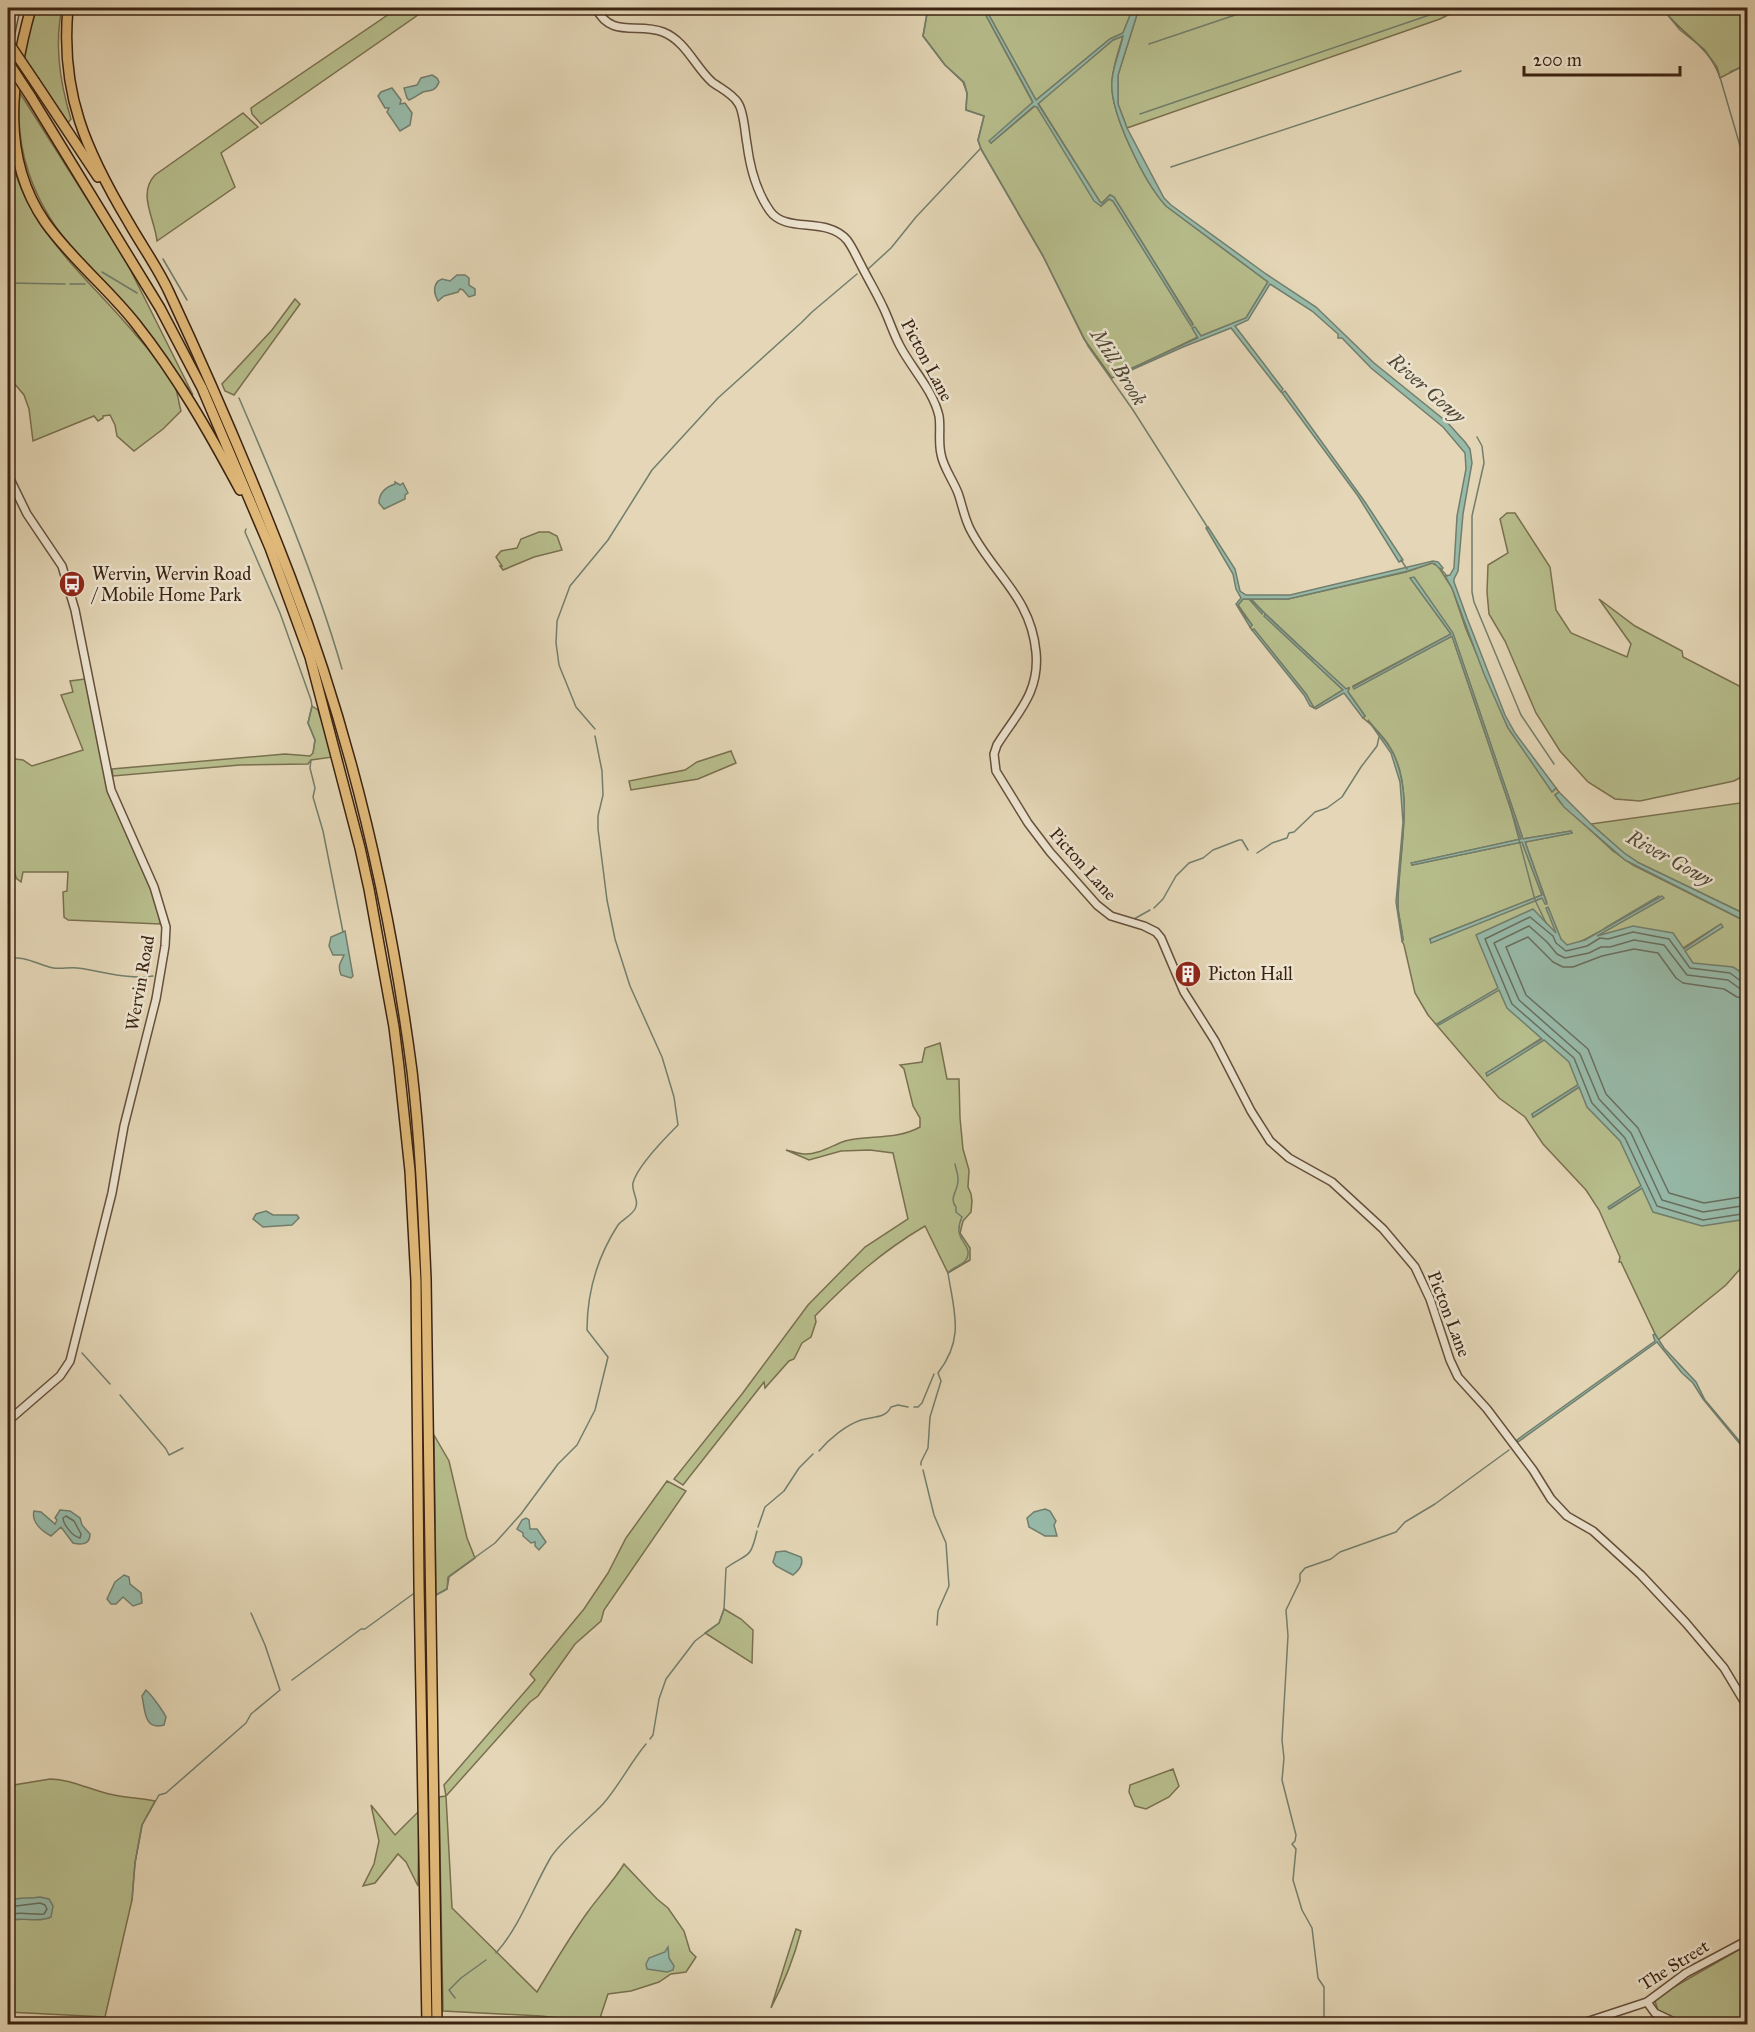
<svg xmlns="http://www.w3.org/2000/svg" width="1755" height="2032" font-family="'IM FELL Great Primer',serif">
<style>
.green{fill:#b7bd8c;stroke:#79704f;stroke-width:1.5;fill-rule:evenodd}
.water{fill:#97baa9;stroke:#727e6d;stroke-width:1.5}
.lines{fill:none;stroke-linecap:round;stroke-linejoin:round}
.shore{stroke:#696e5e;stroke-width:1.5}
.stream{stroke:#727e6d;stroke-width:1.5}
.minor-casing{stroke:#65503b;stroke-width:10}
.highway-casing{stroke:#3b2312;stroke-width:12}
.minor{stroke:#ede4d0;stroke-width:7}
.highway{stroke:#e2bb7b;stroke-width:9}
.highway-bridge-casing{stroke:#3b2312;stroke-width:12;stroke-linecap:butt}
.highway-bridge{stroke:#e2bb7b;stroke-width:9}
.labels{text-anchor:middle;stroke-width:5;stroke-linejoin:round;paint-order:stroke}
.street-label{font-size:18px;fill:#3b2312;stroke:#ede4d0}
.poi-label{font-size:18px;fill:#3b2312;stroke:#ede4d0;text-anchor:start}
.water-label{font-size:20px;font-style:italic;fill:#524938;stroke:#ede4d0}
</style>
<rect width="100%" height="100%" fill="#e4d6b6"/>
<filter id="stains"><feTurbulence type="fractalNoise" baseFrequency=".00333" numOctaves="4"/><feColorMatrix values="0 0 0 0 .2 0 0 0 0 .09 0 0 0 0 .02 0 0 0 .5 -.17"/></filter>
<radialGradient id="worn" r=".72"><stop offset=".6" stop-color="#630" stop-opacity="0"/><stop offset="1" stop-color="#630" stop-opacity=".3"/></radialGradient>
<g class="green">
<path d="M35,8H62C54,45 60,83 71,119L67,124L23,57Z"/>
<polygon points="398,8 428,8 261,124 252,114 251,108"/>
<path d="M928,8H982L1033,103L990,141L991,143L1035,106L1037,107L1101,206L1109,199L1113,201L1191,325L1193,324L1114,197L1110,195L1102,203L1100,202L1038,103L1113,40L1123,36C1119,50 1113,66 1112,81C1109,112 1145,183 1166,206L1268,282L1246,318L1201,336L1195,328L1193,329L1198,337L1112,378L1084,339L1043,256L981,149L978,140L984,116L966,110L967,93L963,82L945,65L923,36Z"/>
<polygon points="985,8 1133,8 1123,33 1110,39 1036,100"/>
<polygon points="1139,8 1462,8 1440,19 1127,128 1118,104 1118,75"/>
<path d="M1662,8H1747V64L1720,78C1710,46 1681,34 1662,8Z"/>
<path d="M20,93L125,259L193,395C170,363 148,331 122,301C105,281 85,264 69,244C33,201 14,148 20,93Z"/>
<path d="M243,113L258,127L221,153L235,187L157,241C155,219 137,194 155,175Z"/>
<path d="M8,142C20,225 84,273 135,334C147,348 169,372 176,389C178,396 179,404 181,411L163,429L134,451L117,436L115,425L110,415L103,416V418L98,421L94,416L33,441L29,409L24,395L8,376Z"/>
<polygon points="295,299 300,304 234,395 225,391 222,384 272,330"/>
<polygon points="1507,513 1515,513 1550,567 1556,610 1571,633 1627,657 1631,644 1599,599 1635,626 1682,651 1683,657 1747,690 1747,774 1734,781 1640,801 1615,799 1588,782 1560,751 1536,713 1505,641 1489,614 1487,592 1488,565 1508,553 1500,519"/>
<polygon points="539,532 549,532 557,536 562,550 534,557 503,570 500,566 502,566 496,557 501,551 517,548 521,539"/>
<path d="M1432,563L1438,566L1452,588L1466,629L1508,728L1553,791L1556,788L1559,792L1555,795L1560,802L1613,851L1633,865L1747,922V976L1679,1020L1669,962L1721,924L1487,1073L1488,1075L1558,1031L1614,1062L1532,1114L1533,1117L1590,1080L1747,1116L1609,1207L1610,1209L1747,1119V1264L1741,1268L1726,1285L1658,1340L1621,1262H1619L1620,1257L1599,1210L1586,1190L1543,1144L1525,1117L1499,1098L1428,1015L1415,993L1404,945L1402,941L1403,940C1402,929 1399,918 1398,908C1397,858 1418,788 1388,744C1381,734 1372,725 1363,718L1365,716L1348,692L1349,688L1346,689L1265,615V616L1343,690L1314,708L1306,694L1254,630H1252L1250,627L1252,625L1238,605L1243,599H1249L1263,612L1251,599H1288L1406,572ZM1411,579L1453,634L1523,839L1571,831L1572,833L1525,842L1547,903L1542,898L1431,942L1430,939L1542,895L1522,842L1412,865V863L1521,839L1452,636L1354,688L1353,686L1451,634ZM1663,898L1437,1024L1563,952L1548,907L1565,950Z"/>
<polygon points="85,679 108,792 154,897 159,912 160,924 68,920 64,917 63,892 67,891 68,872 23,872 21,882 16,878 13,863 8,860 8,758 23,760 32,766 83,750 61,695 73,692 70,681"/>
<polygon points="312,706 318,710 333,757 311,760 308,764 240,765 113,776 112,769 285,754 310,756 313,753 315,740 308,723"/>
<polygon points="731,751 736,763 698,779 631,790 629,781 685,770 697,762"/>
<polygon points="1747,802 1747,915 1639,863 1624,853 1591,824"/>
<path d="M940,1043L947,1079H959L960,1118L963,1149L969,1170L968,1187L971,1194L972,1201L971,1212L963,1221L960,1233L970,1248V1260L948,1273L925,1226C881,1252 850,1280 815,1316L816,1322L811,1337L802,1343L794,1359L789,1361L765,1388L764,1382L683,1485L674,1479L742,1394L808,1305L865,1247L908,1219L893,1153L870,1150L841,1151L809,1160L786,1150C792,1151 798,1154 804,1154C818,1155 833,1145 845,1141C870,1135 897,1140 920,1127V1118L913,1106L904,1069L900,1065L922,1062L925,1048Z"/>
<polygon points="434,1435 449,1461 467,1538 475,1558 449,1577 447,1589 436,1595"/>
<path d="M667,1481L686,1491L604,1610L601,1621L575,1644L538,1696L530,1702L446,1796L452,1908L537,1992C553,1965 569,1938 587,1913C599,1896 613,1882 624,1864L657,1899L668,1908L684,1931L690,1951L696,1957L686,1972L671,1974L659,1982L631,1991L608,1994L598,2024H578L568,2019L541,2016L443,2011L439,1797L446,1796L444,1785L535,1680L530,1674L584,1609L608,1573L626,1538Z"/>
<polygon points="724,1609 741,1619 753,1630 752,1663 705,1633 719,1623"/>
<polygon points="1173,1769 1179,1786 1169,1797 1146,1809 1135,1806 1129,1792 1130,1785"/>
<path d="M50,1779C72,1779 92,1791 114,1795C127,1798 141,1798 155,1801L142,1825L135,1863L132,1900L105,2017L8,2012V1786Z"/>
<polygon points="371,1805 395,1835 419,1811 418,1886 406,1862 398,1854 375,1883 363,1886 374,1864 379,1841"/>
<path d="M796,1929L801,1931C794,1958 784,1983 771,2008Z"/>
<polygon points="1747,1945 1747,2024 1689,2024 1658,2011 1655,2001 1660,1995"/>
</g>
<g class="water">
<path d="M982,8H985L1036,100L1110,39L1123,33L1133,8H1139L1118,75V104L1127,128L1164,198L1171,205L1266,274L1316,307L1374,363L1447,422L1465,442L1470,449L1472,463L1463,514L1458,571L1454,579V582L1467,618L1505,715L1515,733L1556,788L1552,792L1508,728L1484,674L1452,588L1445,576L1450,575L1454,568L1457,516L1466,469L1465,453L1443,427L1371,368L1342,338H1338V334L1312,311L1270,284L1248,320L1235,326L1283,389L1281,392L1231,328L1183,347L1120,375L1119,374L1198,338L1192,328L1195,327L1201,336L1246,318L1268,282L1166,206C1145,183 1109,112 1112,81C1113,66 1120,51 1123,36L1113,40L1038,104L1100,202L1102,203L1110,195L1114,197L1193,325L1191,326L1113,201L1109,199L1101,206L1094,201L1037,107L1034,106L991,143L989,141L1033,102Z"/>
<path d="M432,75L437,78L439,82C435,92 431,90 423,92C419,94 414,98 409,100L407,98L404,88L417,85L421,78Z"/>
<polygon points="392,88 401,100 400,104 405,103 412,113 410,125 400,131 387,112 389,108 385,108 378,96 381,92"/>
<path d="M457,275H465L469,278V285L475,289V295L469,297L463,290L460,289L458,292L444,296L438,301C434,294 433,287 438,281L442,279L450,281Z"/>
<polygon points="1285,391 1365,502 1403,560 1399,562 1358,496 1282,393"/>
<path d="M395,482L400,485L403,483L408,493L405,495V499L384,509L379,503C379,493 386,487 395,484Z"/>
<polygon points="1208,527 1235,569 1240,591 1246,595 1290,595 1433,561 1438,562 1443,568 1441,570 1435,564 1432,563 1408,571 1288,599 1251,599 1263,612 1262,614 1249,599 1243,599 1238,605 1238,607 1252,625 1250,627 1236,604 1241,598 1236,589 1233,574 1206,528"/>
<polygon points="1414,577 1453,633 1523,839 1571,831 1572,833 1525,842 1547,904 1545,904 1542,898 1431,943 1430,939 1542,895 1522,842 1412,865 1411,863 1521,839 1452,636 1354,689 1353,687 1451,634 1410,578"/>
<polygon points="1265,614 1346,689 1349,688 1348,692 1365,716 1363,718 1344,693 1316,709 1310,706 1304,695 1252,630 1254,629 1306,694 1314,708 1343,690 1264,616"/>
<path d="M1368,720C1377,731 1387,741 1393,753C1416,801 1396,858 1398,908C1399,919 1402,930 1403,940L1402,941L1396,902L1403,822L1400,782L1391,753Z"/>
<polygon points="1559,792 1591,824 1624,853 1639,863 1747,915 1747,922 1625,860 1564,807 1555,795"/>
<polygon points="1662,896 1664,898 1597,936 1633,926 1673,933 1684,949 1721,924 1723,927 1685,951 1693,963 1733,967 1747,976 1747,1219 1702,1226 1653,1212 1642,1188 1609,1209 1608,1207 1641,1186 1620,1141 1587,1107 1579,1087 1533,1117 1532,1114 1578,1085 1569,1062 1544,1040 1487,1076 1486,1073 1542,1039 1507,1008 1499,990 1439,1025 1437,1024 1498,988 1476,935 1533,909 1556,933 1546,908 1548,907 1561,939 1567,945 1585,940"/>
<path d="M345,931L353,976L351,978L341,975C337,964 341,963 344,955H333L329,946L331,937Z"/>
<polygon points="266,1211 273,1215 297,1215 299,1218 292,1225 263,1227 253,1219 256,1214"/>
<polygon points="1655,1334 1664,1348 1696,1382 1705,1400 1741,1443 1747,1455 1740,1444 1703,1399 1693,1383 1682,1373 1657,1342 1518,1442 1517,1440 1525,1434 1655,1341 1653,1335"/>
<polygon points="1045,1509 1050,1511 1056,1521 1054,1525 1057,1536 1045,1536 1029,1527 1027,1518 1034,1512"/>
<path d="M60,1510L70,1511L80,1518L82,1525L90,1534C90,1545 81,1545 73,1543L61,1527L51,1536C42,1531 31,1522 34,1511L41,1512L55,1524L57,1520L55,1518Z"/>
<polygon points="526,1518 529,1520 530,1529 537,1529 546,1542 539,1550 535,1546 535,1542 531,1543 523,1536 523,1533 517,1529 522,1520"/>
<path d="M785,1551L801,1557C804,1564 798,1571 793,1575L776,1566L773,1562L776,1552Z"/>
<polygon points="124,1575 129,1577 130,1584 141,1593 142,1603 133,1606 123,1597 116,1604 111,1604 107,1599 115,1582"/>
<path d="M146,1690C151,1694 163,1711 166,1717L164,1725C144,1731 145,1710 142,1696Z"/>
<path d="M40,1897L49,1899L53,1906L51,1917C37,1924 20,1915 8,1922V1901C18,1897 29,1899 40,1897Z"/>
<polygon points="668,1947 669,1958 674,1966 673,1970 667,1972 647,1969 646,1964 649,1958 665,1952"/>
</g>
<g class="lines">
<g class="shore">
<polyline points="1748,982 1742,982 1730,973 1690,968 1669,939 1633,932 1608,939 1600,938 1587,946 1566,951 1556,943 1553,936 1530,917 1485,939 1512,1004 1574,1058 1592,1103 1625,1138 1657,1206 1703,1220 1748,1213"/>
<polyline points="1748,990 1739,988 1728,980 1687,975 1664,945 1634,940 1610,947 1601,947 1589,953 1565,958 1557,954 1547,942 1529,926 1494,943 1519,1000 1580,1054 1599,1099 1631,1133 1662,1200 1703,1212 1748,1205"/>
<polyline points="1748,999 1737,997 1724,989 1683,983 1676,978 1658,953 1634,949 1602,956 1573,967 1563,967 1553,962 1528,937 1506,947 1526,995 1588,1049 1606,1094 1638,1128 1669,1193 1704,1203 1748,1196"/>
<path d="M66,1516L74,1521L81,1534L80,1538C73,1537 63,1524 63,1518Z"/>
<path d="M8,1907L40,1903L45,1905L47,1909L44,1914C32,1915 18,1911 8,1915"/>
</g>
<g class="stream">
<polyline points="928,8 923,36 945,65 964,82 967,93 966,110 984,116 978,140 981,149 1043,256 1088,346 1133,410 1208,528"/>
<polyline points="1662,8 1680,30 1704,49 1717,67 1743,156 1748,193"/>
<polyline points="1149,44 1256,8"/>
<polyline points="1730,72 1748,64"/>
<polyline points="1140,114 1447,9 1446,8"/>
<polyline points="1171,167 1461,71"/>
<polyline points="163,259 187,300"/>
<polyline points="867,270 891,248 916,217 980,149"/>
<polyline points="102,272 137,293"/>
<polyline points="8,283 65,284"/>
<polyline points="70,284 85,284"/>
<path d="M239,398C277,486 315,576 342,669"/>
<polyline points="1477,437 1482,446 1484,463 1472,516 1472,592 1474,602 1521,715 1554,764"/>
<polyline points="246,529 245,532 280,613 311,700 312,706 308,723 315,740 313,753"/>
<polyline points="1401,560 1407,569"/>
<polyline points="1440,568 1447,576"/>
<polyline points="1250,599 1314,660"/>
<polyline points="595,729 576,707 559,665 556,643 557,621 570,586 608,540 652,470 718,398 801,323 812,312 857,274"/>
<polyline points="311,760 310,768 315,788 313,797 323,831 343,932"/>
<polyline points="1509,802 1535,900 1546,923"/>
<polyline points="1257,853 1272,843 1287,838 1289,833 1294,832 1315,812 1327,808 1342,797 1361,767 1377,746 1379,737"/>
<polyline points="1154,908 1163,899 1176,876 1189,863 1203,858 1213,850 1239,840 1242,840 1248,850"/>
<polyline points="1134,919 1150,910"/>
<polyline points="1605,928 1659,896"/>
<path d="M8,959C23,955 35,963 49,967C57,970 68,967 77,968C103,971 127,980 153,976"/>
<polyline points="82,1353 110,1384"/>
<polyline points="120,1395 166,1449 169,1455 183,1448"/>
<polyline points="914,1407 918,1407 922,1403 934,1374"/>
<path d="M819,1451C829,1439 846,1425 861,1420C873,1416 885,1419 891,1407L898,1405L908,1407"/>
<path d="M921,1465V1462L928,1448L930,1417L941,1381L938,1373C965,1338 954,1312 948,1273C953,1266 964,1266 967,1258C973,1243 951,1241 962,1217L956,1212V1207C948,1198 959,1190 958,1179C958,1174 956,1169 955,1164"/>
<polyline points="923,1470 934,1515 946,1543 949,1586 938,1611 937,1625"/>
<polyline points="758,1527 765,1507 784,1491 799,1468 813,1454"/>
<path d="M436,1595L447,1589L448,1577L452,1574L495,1543L521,1514L558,1464L577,1445L595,1410L608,1357L587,1330C587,1293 598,1256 618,1225C623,1219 631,1216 635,1209C640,1200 631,1192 633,1183C637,1166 666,1137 678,1125L674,1097L662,1057L630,986L615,939L607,900L598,829V816L603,795L602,771L595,736"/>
<polyline points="292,1680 361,1629 365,1629 413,1594"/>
<path d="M650,1739L653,1735L659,1699L666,1679L695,1641L719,1623L724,1609L726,1568C748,1552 750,1561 757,1531"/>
<polyline points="132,1900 135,1863 142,1825 159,1795 166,1793 246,1723 251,1714 280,1690 265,1645 251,1613"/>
<path d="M496,1953C521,1925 532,1889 551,1857C561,1841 589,1819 603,1804C619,1786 630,1763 646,1744"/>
<polyline points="455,1998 449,1990 461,1978 486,1960"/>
<polyline points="1324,2024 1324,1987 1318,1978 1312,1928 1302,1910 1293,1880 1296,1849 1292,1844 1295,1841 1296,1835 1282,1780 1284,1758 1282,1740 1288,1636 1286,1610 1300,1581 1300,1574 1305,1568 1331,1559 1340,1552 1396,1532 1405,1522 1435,1504 1509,1450"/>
</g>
<defs>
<g id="minor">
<path d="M596,8C611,39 638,22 663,32C686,41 695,67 712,82C720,88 733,94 738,103C744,111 745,134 747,144C750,168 756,191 770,211C786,234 827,216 847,240C853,248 856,256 861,265C868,279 876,292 883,307C889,319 893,333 900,346C912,369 933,390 939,416C941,428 938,441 941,454C943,467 953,480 958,493C962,504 964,517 970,529C993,574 1031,597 1036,652C1040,693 1017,713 997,745L994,754L996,771L1028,823L1050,852L1097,905L1111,916L1144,926L1156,932L1161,938L1184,992L1215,1041L1251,1111L1270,1141L1289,1158L1332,1182L1383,1229L1415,1267L1430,1299L1450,1360L1458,1377L1487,1409L1533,1470L1551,1499L1567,1516L1593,1531L1641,1575L1686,1623L1724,1668L1748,1708"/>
<polyline points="8,46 16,8"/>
<polyline points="8,475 27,514 62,566 75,610 111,790 154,887 166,927 165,946 156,999 124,1126 112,1193 70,1361 60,1376 8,1421"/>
<polyline points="1647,2002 1655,2013 1678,2024"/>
<polyline points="1580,2024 1647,2002 1686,1973 1748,1940"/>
</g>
<g id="highway">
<path d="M31,8C11,79 0,157 45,222C71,259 108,288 136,324C177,376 209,432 240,490"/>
<path d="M68,8C60,93 86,151 129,223C142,246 158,268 169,292C213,386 253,480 290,576C351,735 390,903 412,1071C420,1140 423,1209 426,1279L437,2024"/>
<polyline points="35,82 98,177"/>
<polyline points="31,97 160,308 202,388 270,548 310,657 360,848 369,889 394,1027 399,1067 410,1171 416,1281 419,1584 427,2024"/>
</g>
</defs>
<use href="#minor" class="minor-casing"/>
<use href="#highway" class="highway-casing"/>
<use href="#minor" class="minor"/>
<use href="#highway" class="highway"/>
<defs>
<g id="highway-bridge">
<polyline points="8,42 35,82"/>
<polyline points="8,62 31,97"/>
</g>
</defs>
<use href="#highway-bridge" class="highway-bridge-casing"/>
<use href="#highway-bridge" class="highway-bridge"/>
</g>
<defs>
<symbol id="bus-disc" viewBox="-11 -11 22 22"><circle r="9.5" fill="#8f2418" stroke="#ede4d0"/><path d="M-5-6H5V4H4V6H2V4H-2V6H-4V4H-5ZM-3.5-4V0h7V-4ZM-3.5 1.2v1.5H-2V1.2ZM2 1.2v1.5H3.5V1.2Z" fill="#fff"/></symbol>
<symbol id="building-disc" viewBox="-11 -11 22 22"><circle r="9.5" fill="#8f2418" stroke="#ede4d0"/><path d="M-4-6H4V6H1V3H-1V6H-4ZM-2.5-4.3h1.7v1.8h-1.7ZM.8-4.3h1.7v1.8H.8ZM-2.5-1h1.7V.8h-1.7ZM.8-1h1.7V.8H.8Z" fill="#fff"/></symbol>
</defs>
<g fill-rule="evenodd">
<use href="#bus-disc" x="57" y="569" width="30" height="30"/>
<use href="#building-disc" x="1173" y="959" width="30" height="30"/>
</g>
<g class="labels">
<g class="street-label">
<text transform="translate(927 360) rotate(62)" y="6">Picton Lane</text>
<text transform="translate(1083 864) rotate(48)" y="6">Picton Lane</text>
<text transform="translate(140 983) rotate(-80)" y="6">Wervin Road</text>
<text transform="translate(1449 1314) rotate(69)" y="6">Picton Lane</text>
<text transform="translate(1674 1965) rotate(-32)" y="6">The Street</text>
</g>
<g class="poi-label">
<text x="92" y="580">Wervin, Wervin Road<tspan x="92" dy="21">/ Mobile Home Park</tspan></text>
<text x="1208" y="980">Picton Hall</text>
</g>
<g class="water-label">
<text transform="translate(1119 367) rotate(58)" y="7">Mill Brook</text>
<text transform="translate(1427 388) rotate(41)" y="7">River Gowy</text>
<text transform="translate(1670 858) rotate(29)" y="7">River Gowy</text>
</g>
</g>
<rect width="1755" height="2032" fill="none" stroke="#e4d6b6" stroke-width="30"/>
<rect x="9" y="9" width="1737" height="2014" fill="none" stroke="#3b2312" stroke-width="3"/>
<rect x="15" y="15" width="1725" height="2002" fill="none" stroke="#3b2312" stroke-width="1.5"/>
<path d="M1524 66v9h156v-9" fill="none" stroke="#3b2312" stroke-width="3"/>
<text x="1533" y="66" font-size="18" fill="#3b2312" stroke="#ede4d0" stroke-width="4.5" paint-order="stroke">200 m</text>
<rect width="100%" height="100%" filter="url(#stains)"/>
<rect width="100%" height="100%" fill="url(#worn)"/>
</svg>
